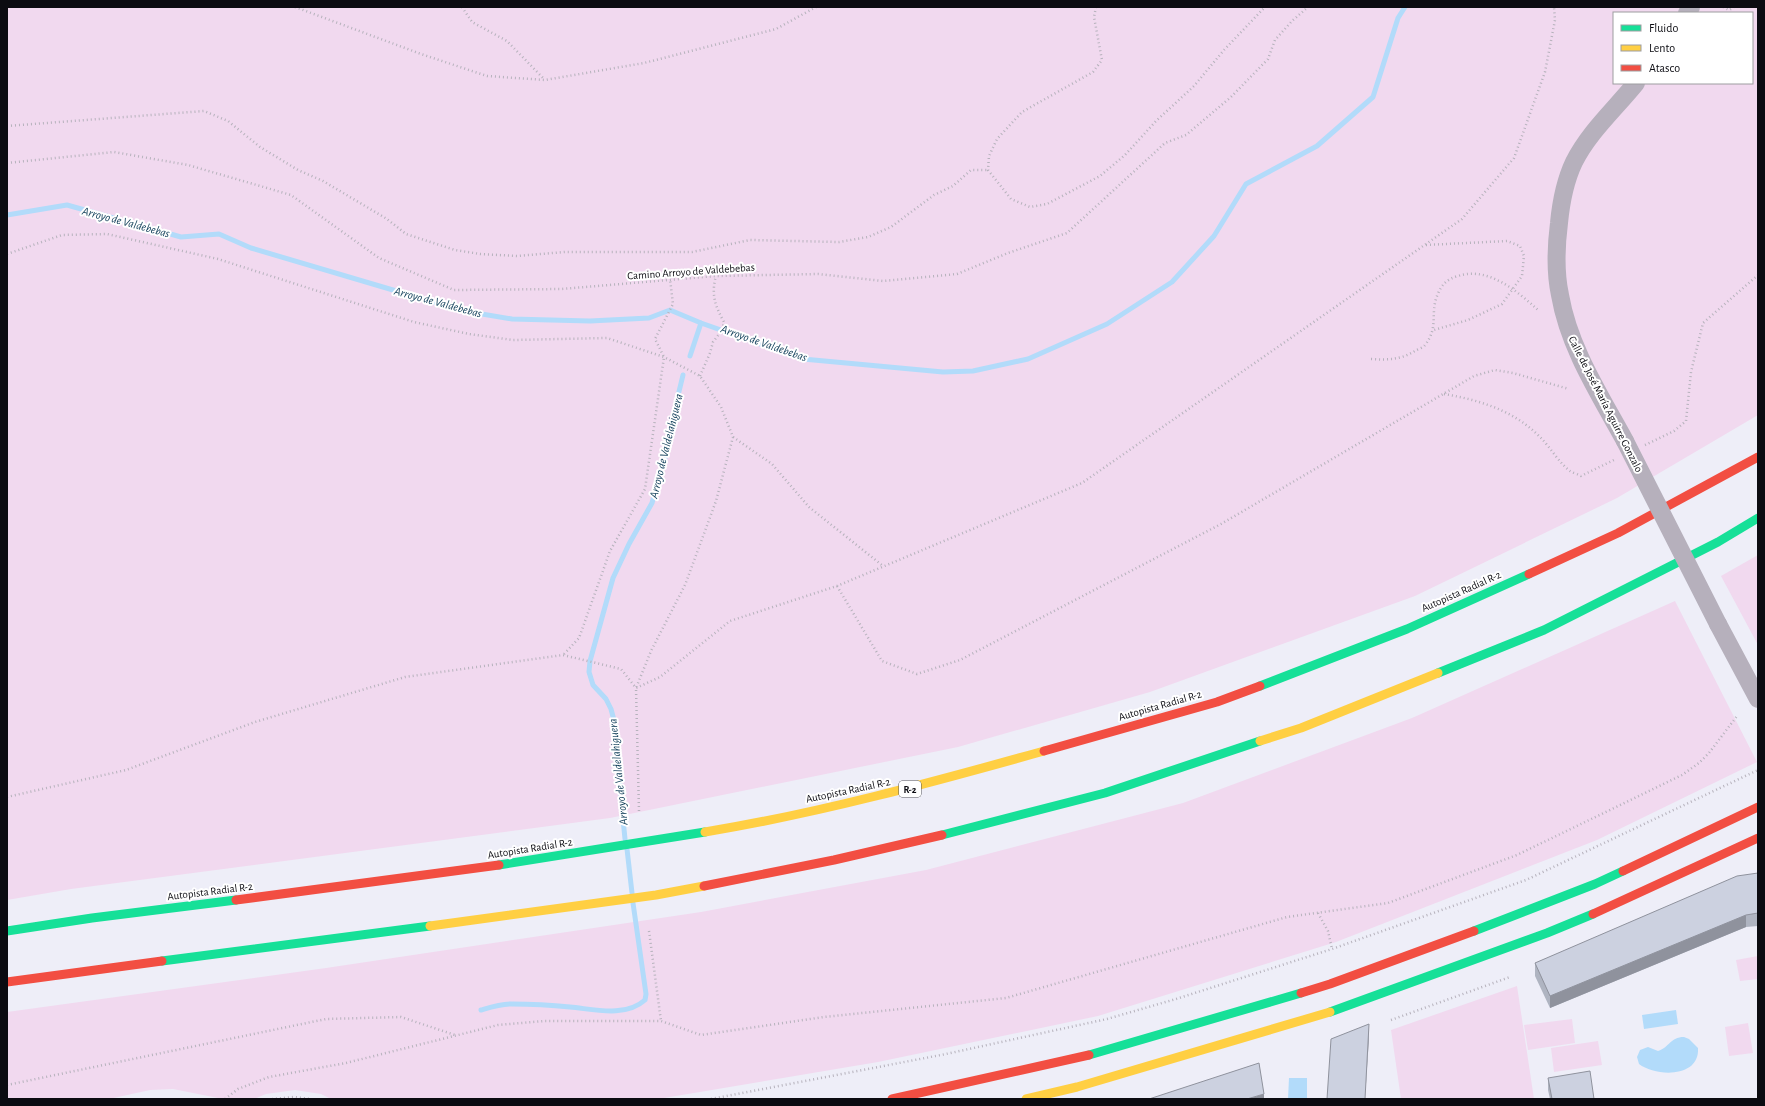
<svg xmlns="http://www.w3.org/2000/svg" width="1765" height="1106" font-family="'Alegreya Sans',sans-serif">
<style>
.green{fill:#f1d9ef;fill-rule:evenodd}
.water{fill:#b2dbfa}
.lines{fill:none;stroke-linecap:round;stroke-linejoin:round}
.stream{stroke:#b2dbfa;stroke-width:5}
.path{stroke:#b6b2bc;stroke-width:2.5;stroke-dasharray:1 3;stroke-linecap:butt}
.street{stroke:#b6b0bc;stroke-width:18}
.fast{stroke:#16e098;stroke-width:9}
.slow{stroke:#ffcf43;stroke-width:9}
.jam{stroke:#f24e42;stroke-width:9}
.street-bridge{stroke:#b6b0bc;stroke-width:18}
.wall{fill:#afb4c1}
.shaded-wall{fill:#8f929d}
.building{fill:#ccd1e0;stroke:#8f929d}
.labels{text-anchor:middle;stroke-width:4;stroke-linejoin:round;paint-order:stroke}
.shield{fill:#fff;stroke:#545458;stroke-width:1}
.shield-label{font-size:10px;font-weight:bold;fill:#0b0b11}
.street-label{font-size:11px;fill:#0b0b11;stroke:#fff}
.water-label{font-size:12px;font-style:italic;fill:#0c3b56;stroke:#fff}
</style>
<rect width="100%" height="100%" fill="#eeeef8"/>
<g class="green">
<path d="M7,7H1758V415L1617,498L1415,596L1150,692L958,747L610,818L71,889L7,900ZM1614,13H1752V83H1614Z"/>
<polygon points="1758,555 1758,645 1721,576"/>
<polygon points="1675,601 1757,762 1597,840 1336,942 1098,1016 878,1062 658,1099 331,1099 321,1094 295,1090 266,1094 254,1099 223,1099 173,1089 150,1090 109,1099 7,1099 7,1012 326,968 701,912 926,870 1183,803 1412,718"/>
<polygon points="1758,956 1758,979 1740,981 1736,960"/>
<polygon points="1517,986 1534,1099 1401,1099 1391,1030"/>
<polygon points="1572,1019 1575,1043 1528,1050 1524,1025"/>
<polygon points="1748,1023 1753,1053 1729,1056 1725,1027"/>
<polygon points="1598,1041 1602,1065 1554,1072 1551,1048"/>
</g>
<g class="water">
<polygon points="1676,1010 1678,1024 1644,1029 1642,1015"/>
<path d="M1684,1037L1689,1039L1698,1048C1700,1078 1656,1077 1639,1064L1637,1057L1640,1050L1648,1047L1658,1051C1670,1047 1670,1037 1684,1037Z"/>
<polygon points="1289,1078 1307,1078 1307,1099 1288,1099"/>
</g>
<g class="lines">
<g class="stream">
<polyline points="7,215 67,205 181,237 219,234 251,248 464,311 512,319 590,321 649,318 670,310 701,323 803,359 943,372 973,371 1028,359 1107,324 1172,282 1214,236 1246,184 1317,146 1373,97 1398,18 1405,7"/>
<polyline points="690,356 701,323"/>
<polyline points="625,839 615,737 615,724 611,709 606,699 593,685 589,672 590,661 613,578 629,544 652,503 665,458 668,437 683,375"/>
<polyline points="627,849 632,893"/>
<path d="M481,1010C491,1007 500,1004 511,1004C530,1004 551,1005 570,1007C593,1009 625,1018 645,1000L646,994L633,903"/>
</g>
<g class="path">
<polyline points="295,7 421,54 487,76 545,80 644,63 776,29 816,7"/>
<polyline points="462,7 472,22 507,41 544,79"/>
<polyline points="1096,7 1094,17 1102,60 1093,72 1022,112 997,139 989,156 988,170 1011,199 1030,207 1047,204 1100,176 1125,155 1156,121 1194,86 1224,50 1265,7"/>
<polyline points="1723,7 1729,10 1734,7"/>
<polyline points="7,126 204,111 228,121 260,147 298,170 323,181 387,219 406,234 455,250 480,254 517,256 565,252 692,252 750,240 839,242 868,237 891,227 934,195 953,186 971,170 988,170"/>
<polyline points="7,163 114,152 188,165 291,195 379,258 454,290 561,289 716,276 818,274 883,281 957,274 1008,253 1067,233 1165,143 1186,135 1231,97 1268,59 1275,40 1292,21 1308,7"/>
<polyline points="1426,245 1507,241 1520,246 1524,256 1522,276 1502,304 1468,320 1434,330"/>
<polyline points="7,254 62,235 107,234 218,259 414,322 469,334 513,340 607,338 664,357 700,376 721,407 733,437 716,501 685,585 651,651 636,688 639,811"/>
<path d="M1371,359C1387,360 1400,360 1415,351C1418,349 1423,348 1425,345C1439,327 1430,314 1437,296C1441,285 1447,279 1458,276C1488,266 1517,291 1538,310"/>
<path d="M700,376L710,353L713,342L722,330L724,322C715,306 711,294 716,276"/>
<path d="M1444,394C1480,400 1515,411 1541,438C1550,447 1560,464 1570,471C1573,473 1578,474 1581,476L1616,459"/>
<polyline points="733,437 772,464 809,507 883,566"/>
<polyline points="1645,445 1674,431 1686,421 1691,372 1703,323 1758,275"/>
<polyline points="837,586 882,661 917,674 960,660 1221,524 1474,376 1495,370 1513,373 1569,389"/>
<polyline points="564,654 579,638 610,551 645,489 664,357 655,339 673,304 670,279"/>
<polyline points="7,797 126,770 255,722 405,677 563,655 621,669 636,688 660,677 730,621 837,586 1082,483 1462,219 1514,158 1545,72 1555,20 1554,7"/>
<polyline points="1318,913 1328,931 1332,949"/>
<polyline points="649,931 661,1021"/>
<polyline points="1391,1020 1510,977"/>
<polyline points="7,1085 326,1019 401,1017 455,1035"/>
<polyline points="225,1099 238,1089 269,1077 346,1063 498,1025 544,1021 661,1021 701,1035 824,1017 1006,998 1287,917 1388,903 1517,855 1682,775 1699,763 1709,753 1737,716"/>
<polyline points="272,1099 294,1097 310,1099"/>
<polyline points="711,1099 946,1054 1107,1019 1176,999 1332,949 1526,880 1758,770"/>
</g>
<g class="street">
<polyline points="1687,13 1691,7"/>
<path d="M1625,441C1600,395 1569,348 1560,295C1555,272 1556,247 1559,223C1561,202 1565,181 1574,162C1589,132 1615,109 1636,83"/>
<polyline points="1718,624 1758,699"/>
</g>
<g class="fast">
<polyline points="1438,673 1544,630 1718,542 1758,518"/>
<polyline points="1260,686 1407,629 1529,574"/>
<polyline points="942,835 1105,793 1260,741"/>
<polyline points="499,865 705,832"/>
<polyline points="7,931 92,918 236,900"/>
<polyline points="1474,931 1595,884 1623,871"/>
<polyline points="162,961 430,926"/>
<polyline points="1330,1012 1547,933 1593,914"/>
<polyline points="1089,1055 1301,993"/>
</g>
<g class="slow">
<polyline points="1260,741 1301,728 1438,673"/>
<path d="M705,832C820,813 933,782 1044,751"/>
<polyline points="430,926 656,895 704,886"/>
<polyline points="1026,1099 1077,1087 1330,1012"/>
</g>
<g class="jam">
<polyline points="1529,574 1618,533 1758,457"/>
<polyline points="1044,751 1217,702 1260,686"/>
<polyline points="1623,871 1758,807"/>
<polyline points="704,886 834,860 942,835"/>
<polyline points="236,900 499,865"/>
<polyline points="1593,914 1758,838"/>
<polyline points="7,982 162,961"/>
<polyline points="1301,993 1330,984 1474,931"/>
<polyline points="892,1099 1089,1055"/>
</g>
<polyline class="street-bridge" points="1625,441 1718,624"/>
</g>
<g class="wall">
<polygon points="1758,873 1758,926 1746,927 1550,1008 1535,976 1535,963"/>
<polygon points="1548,1078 1594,1099 1550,1099 1548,1090"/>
</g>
<g class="shaded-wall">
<polygon points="1746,915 1746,927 1550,1008 1550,996"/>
<polygon points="1369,1024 1369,1037 1365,1099"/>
<polygon points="1264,1094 1264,1099 1247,1099"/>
</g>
<g class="building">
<polygon points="1758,873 1758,913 1746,915 1550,996 1535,963 1737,876"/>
<polygon points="1369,1024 1365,1099 1327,1099 1331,1039"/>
<polygon points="1259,1063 1264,1094 1247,1099 1149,1099"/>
<polygon points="1590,1071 1594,1099 1552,1099 1548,1078"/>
</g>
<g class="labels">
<rect class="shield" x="899" y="781" width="22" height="16" rx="3"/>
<g class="shield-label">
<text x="910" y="793">R-2</text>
</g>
<g class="street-label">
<text transform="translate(691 271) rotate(-4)" y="4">Camino Arroyo de Valdebebas</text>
<text transform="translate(1606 404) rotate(63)" y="4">Calle de José María Aguirre Gonzalo</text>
<text transform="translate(1461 591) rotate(-24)" y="4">Autopista Radial R-2</text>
<text transform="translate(1160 705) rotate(-16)" y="4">Autopista Radial R-2</text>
<text transform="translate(848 790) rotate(-12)" y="4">Autopista Radial R-2</text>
<text transform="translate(530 848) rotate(-9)" y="4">Autopista Radial R-2</text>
<text transform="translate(210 891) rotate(-7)" y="4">Autopista Radial R-2</text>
</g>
<g class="water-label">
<text transform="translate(126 222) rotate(15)" y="4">Arroyo de Valdebebas</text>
<text transform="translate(438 302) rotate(15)" y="4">Arroyo de Valdebebas</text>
<text transform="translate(764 343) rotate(19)" y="4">Arroyo de Valdebebas</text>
<text transform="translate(666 446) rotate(-76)" y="4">Arroyo de Valdelahiguera</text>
<text transform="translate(618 772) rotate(-96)" y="4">Arroyo de Valdelahiguera</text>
</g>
</g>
<rect width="1765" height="1106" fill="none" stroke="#0b0b11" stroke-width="16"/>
<rect x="1613" y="12" width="140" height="72" fill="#ffffff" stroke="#9d9da0"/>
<rect x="1621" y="25" width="20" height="6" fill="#16e098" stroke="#9d9da0"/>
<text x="1649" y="32" font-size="12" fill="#0b0b11">Fluido</text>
<rect x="1621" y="45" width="20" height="6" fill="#ffcf43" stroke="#9d9da0"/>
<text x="1649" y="52" font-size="12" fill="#0b0b11">Lento</text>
<rect x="1621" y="65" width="20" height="6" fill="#f24e42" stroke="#9d9da0"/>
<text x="1649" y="72" font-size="12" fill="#0b0b11">Atasco</text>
</svg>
